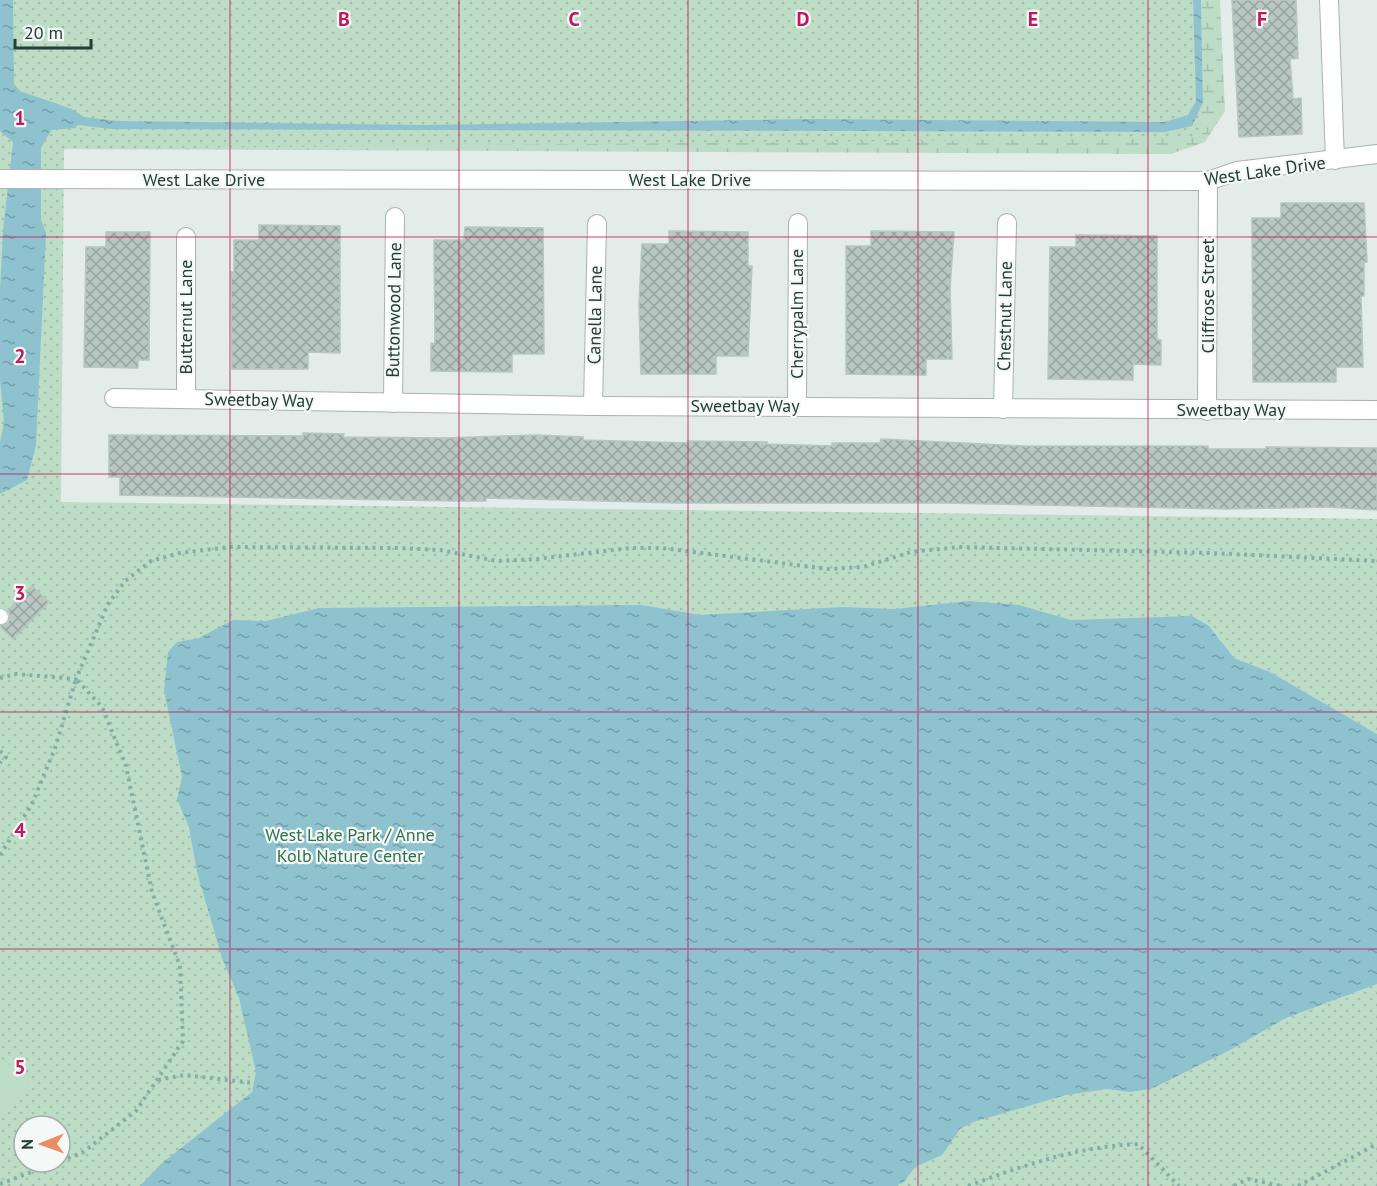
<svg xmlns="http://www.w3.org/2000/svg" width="1377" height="1186" font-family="'PT Sans',sans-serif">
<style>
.wetland{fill:url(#wetland-marsh)}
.park{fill:url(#park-dots);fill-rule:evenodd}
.garden{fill:#bdddc7}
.water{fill:url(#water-ripples)}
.building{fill:url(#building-cross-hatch);stroke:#b6c6c0;stroke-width:1.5}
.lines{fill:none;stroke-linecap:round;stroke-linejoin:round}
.service-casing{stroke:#a6b4b0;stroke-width:15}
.minor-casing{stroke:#a6b4b0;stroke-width:20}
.path{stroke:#85afa4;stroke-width:4;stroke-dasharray:3 4.5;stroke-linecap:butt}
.service{stroke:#fff;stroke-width:14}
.minor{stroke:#fff;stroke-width:18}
.grid{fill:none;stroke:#c2185b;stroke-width:1.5;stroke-opacity:0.55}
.labels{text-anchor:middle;stroke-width:4.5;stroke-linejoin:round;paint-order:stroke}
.street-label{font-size:18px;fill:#233d37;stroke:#f4f9f7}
.park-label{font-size:18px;fill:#2f724c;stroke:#f4f9f7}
.grid-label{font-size:20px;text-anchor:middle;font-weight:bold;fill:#c2185b;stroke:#f4f9f7;stroke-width:4.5;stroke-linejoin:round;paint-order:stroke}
</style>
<defs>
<pattern id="wetland-marsh" width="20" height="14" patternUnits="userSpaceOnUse" patternTransform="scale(1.5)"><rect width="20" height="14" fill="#bdddc7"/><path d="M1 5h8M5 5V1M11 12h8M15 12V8" fill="none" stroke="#a2bfac"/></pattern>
<pattern id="park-dots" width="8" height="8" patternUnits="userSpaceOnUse" patternTransform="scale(1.5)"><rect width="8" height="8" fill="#bdddc7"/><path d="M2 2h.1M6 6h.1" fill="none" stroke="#a2bfac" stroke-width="1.8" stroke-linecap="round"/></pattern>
<pattern id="water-ripples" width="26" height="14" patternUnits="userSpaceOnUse" patternTransform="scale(1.5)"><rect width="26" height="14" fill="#8ec2cf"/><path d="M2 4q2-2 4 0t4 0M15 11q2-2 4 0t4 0" fill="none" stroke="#749fa9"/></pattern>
<pattern id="building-cross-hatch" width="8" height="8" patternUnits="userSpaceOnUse" patternTransform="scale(1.5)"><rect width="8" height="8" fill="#b9c7c2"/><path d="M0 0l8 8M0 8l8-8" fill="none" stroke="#96a39e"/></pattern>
</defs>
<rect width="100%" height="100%" fill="#e3ece9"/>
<polygon class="wetland" points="1201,0 1220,0 1225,111 1205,142 1171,154 64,149 1203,102"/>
<path class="park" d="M0,0H1195L1202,138L64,149L61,502L1377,519V1186H0ZM24,1126H60V1162H24Z"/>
<polygon class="garden" points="0,1057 30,1081 0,1119"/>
<g class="water">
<polygon points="0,0 13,0 14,84 20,91 72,109 84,117 118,121 421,125 811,119 1164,122 1188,115 1196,101 1193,0 1201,0 1203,102 1192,126 1165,132 111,129 77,125 76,128 51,130 41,148 41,220 46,233 36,445 27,480 0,494 0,442 4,423 0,379 0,290 3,231 13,142 0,131"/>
<polygon points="969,601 1019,605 1071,620 1192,616 1209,626 1234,658 1270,672 1377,734 1377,984 1286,1018 1232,1049 1151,1089 1130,1092 1107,1089 1066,1095 973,1122 960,1129 942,1155 915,1167 904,1182 896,1186 140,1186 161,1164 252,1092 256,1072 239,998 222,958 197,872 189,827 177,799 182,777 164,690 168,652 177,642 199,638 233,620 266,621 319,608 641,605 701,615 842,607 895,609"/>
</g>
<g class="building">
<polygon points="1232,0 1296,0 1298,58 1290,59 1293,99 1301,98 1302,134 1239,137"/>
<polygon points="1281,203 1364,203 1367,262 1364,262 1364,296 1361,296 1363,367 1336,367 1336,382 1253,382 1252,218 1281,218"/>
<polygon points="259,225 340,226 340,353 308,352 308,369 232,369 231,272 234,272 234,240 259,240"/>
<polygon points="465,227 543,228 544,354 512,354 512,372 431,371 431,343 435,344 434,240 464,240"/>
<polygon points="669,231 748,232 748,266 752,266 748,356 716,356 716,374 641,374 639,304 642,244 669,244"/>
<polygon points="871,231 954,232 950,288 952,359 926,359 926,375 846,374 846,246 871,246"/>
<polygon points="106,232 150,232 149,360 138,360 138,368 84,367 86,247 106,247"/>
<polygon points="1076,235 1157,236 1157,340 1161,340 1161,365 1133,364 1133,380 1048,379 1050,247 1076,247"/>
<polygon points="303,433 344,434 343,437 446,438 536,435 583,437 583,440 688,443 688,441 767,442 767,444 832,446 832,443 880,443 881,439 1025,446 1208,446 1208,449 1266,449 1266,447 1377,448 1377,510 1328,507 1227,509 943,503 677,503 486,498 486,501 456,501 120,495 120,477 109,477 109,435 303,436"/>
<polygon points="32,586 49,602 13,639 0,626 8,623 10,615 8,611"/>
</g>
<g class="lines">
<defs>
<polyline id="service" points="0,616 1,617"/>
<g id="minor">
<polyline points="1329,0 1335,160"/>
<polyline points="0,179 1208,181 1237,171 1377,154"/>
<polyline points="114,398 593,406 1377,410"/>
<polyline points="186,398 186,237"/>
<polyline points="393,403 395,217"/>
<polyline points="593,406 597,224"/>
<polyline points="797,406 798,223"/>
<polyline points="1003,409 1007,223"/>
<polyline points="1207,411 1208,181"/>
</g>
</defs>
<use href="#service" class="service-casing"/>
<use href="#minor" class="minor-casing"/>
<g class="path">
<polyline points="0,678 16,674 76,679 108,604 125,581 151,561 180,553 230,547 398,548 440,550 497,561 537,559 630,548 662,548 828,569 863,567 911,552 959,547 1211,553 1377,561"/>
<polyline points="0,751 6,757 0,763"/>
<polyline points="0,855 32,804 55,748 76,679 102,707 126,766 152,892 180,966 183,1041 136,1111 82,1153 60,1161"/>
<polyline points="158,1080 184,1075 254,1083"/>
<polyline points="0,1184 58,1162"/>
<path d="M968,1186C1025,1165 1075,1147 1138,1144L1179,1186"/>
<polyline points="1234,1186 1248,1179 1281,1186"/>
<polyline points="1298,1186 1377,1144"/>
</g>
<use href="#service" class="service"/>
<use href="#minor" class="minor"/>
</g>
<path class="grid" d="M230,0V1186M459,0V1186M688,0V1186M918,0V1186M1148,0V1186M0,237H1377M0,474H1377M0,712H1377M0,949H1377"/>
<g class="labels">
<g class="street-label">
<text transform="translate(1265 171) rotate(-8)" y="6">West Lake Drive</text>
<text x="204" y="186">West Lake Drive</text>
<text x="690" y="186">West Lake Drive</text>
<text transform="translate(1208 296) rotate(-90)" y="6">Cliffrose Street</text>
<text transform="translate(394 310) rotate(-89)" y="6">Buttonwood Lane</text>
<text transform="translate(797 314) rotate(-90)" y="6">Cherrypalm Lane</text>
<text transform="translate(595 315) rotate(-89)" y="6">Canella Lane</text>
<text transform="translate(1005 316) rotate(-89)" y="6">Chestnut Lane</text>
<text transform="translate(186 317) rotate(-90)" y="6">Butternut Lane</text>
<text transform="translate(259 400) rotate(1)" y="6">Sweetbay Way</text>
<text x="745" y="412">Sweetbay Way</text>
<text x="1231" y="416">Sweetbay Way</text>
</g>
<g class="park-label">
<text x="350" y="841">West Lake Park / Anne<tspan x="350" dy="21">Kolb Nature Center</tspan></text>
</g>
</g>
<g class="grid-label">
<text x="344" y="26">B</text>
<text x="574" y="26">C</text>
<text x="803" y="26">D</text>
<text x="1033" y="26">E</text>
<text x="1262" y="26">F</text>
<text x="20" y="125">1</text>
<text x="20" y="363">2</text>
<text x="20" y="600">3</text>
<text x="20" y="837">4</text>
<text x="20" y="1074">5</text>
</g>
<g transform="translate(42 1144) rotate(269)"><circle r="28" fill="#f4f9f7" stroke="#a0aeaa" stroke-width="1.5"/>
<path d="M0-4.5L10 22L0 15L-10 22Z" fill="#ec8a61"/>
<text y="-9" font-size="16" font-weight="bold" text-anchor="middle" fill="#233d37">N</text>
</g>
<path d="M15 39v9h76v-9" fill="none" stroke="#233d37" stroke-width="3"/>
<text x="24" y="39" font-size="18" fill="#233d37" stroke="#f4f9f7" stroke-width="4.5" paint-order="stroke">20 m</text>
</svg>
